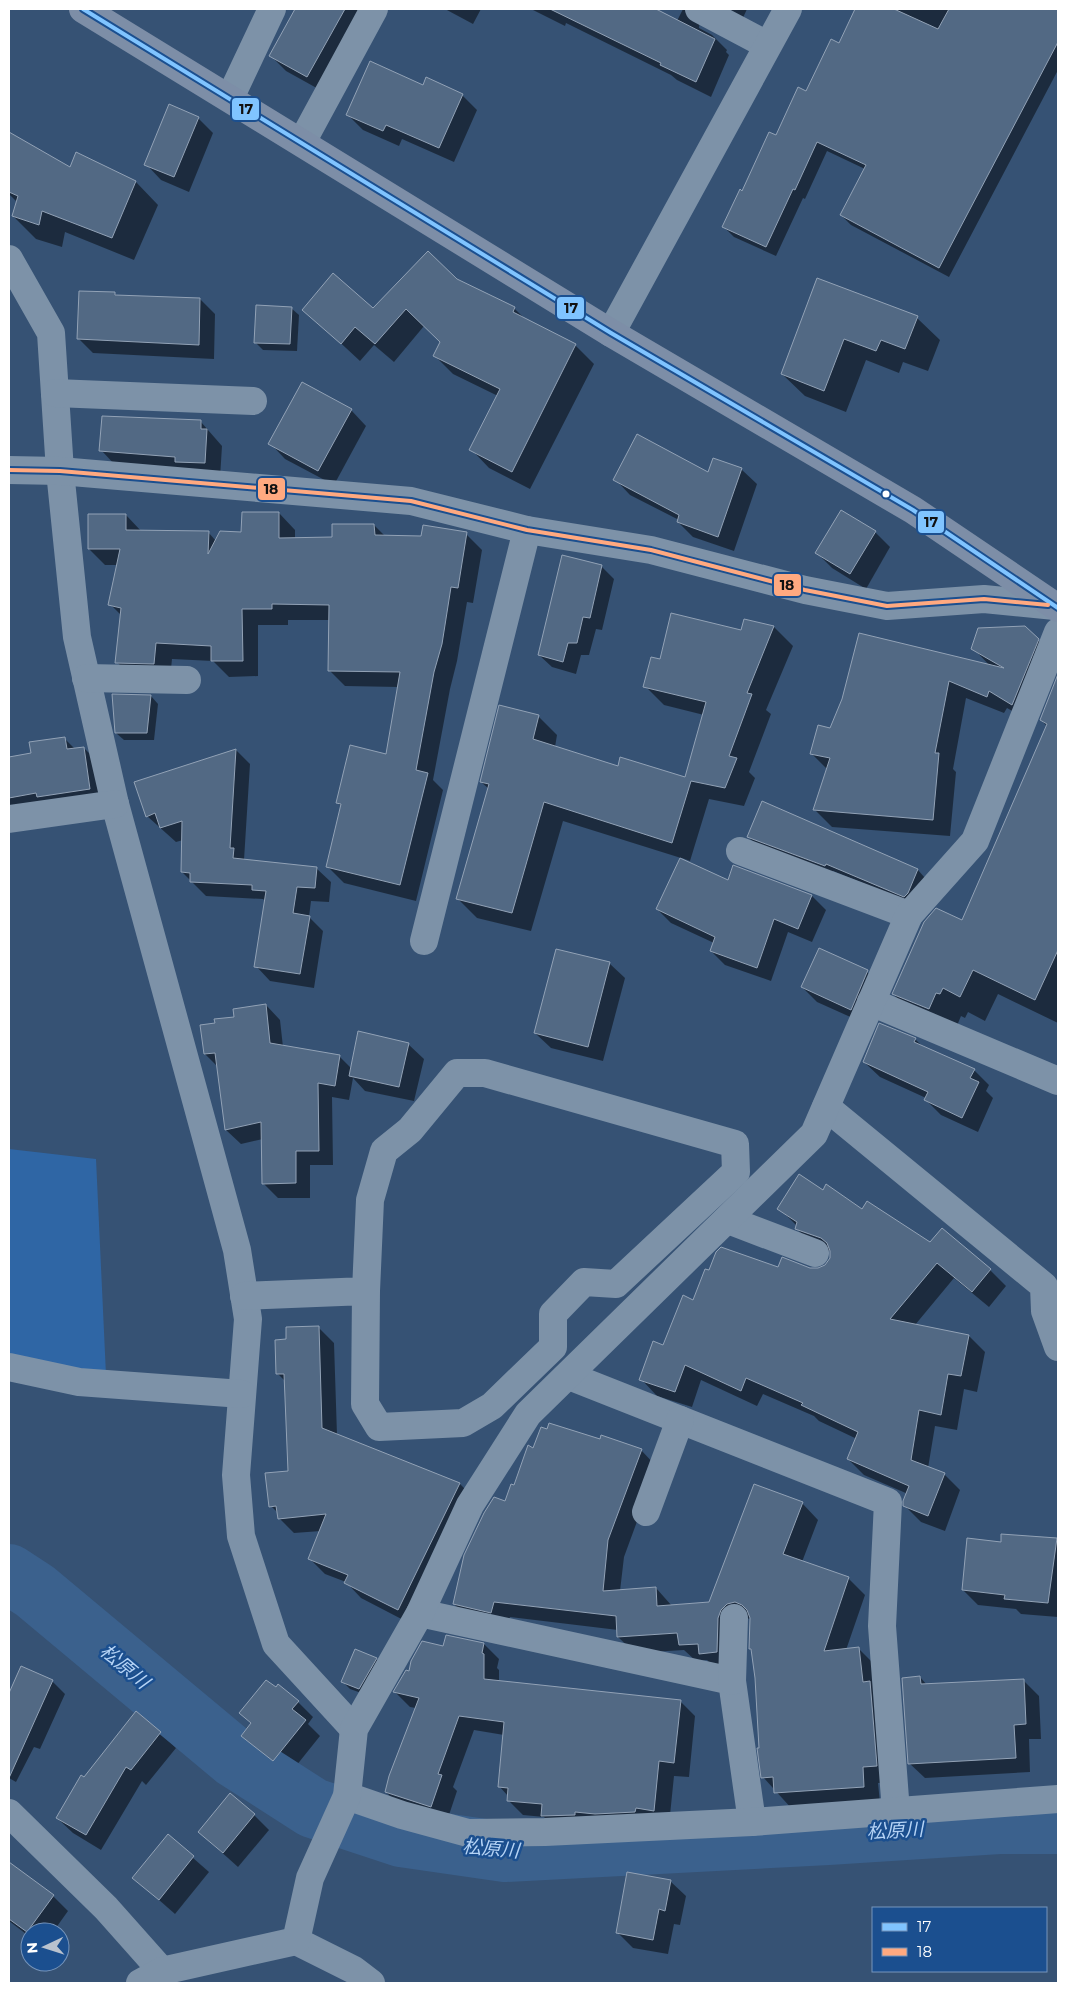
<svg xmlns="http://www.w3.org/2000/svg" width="1067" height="1992" font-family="Montserrat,'Noto Sans JP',sans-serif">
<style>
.green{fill:#2f66a5}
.shadow{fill:#0007}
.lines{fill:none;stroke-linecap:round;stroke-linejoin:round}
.river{stroke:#3b618d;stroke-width:60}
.building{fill:#526984;stroke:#92a2b6}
.minor{stroke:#7d92a8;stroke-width:28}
.major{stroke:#7d8ea7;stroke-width:28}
.bus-1-casing{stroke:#1b4f8f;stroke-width:8}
.bus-2-casing{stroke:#1b4f8f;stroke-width:8}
.bus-1{stroke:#80c4ff;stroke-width:4}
.bus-2{stroke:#ffa980;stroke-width:4}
.bus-dot{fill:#fff;stroke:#1b4f8f;stroke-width:2}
.labels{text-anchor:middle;stroke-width:5;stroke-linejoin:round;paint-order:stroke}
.water-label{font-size:19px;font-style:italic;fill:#b5d3f5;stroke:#1b4f8f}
.line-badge{stroke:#1b4f8f;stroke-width:2}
.pale-badge-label{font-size:14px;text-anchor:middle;font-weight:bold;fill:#111}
</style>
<rect width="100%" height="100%" fill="#365274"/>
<polygon class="green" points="9,1149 96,1159 106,1375 9,1365"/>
<g class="shadow">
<polygon points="296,9 368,9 322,91 286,71 271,56"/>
<polygon points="445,9 481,9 473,24"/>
<polygon points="531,9 654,9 677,21 683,9 712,9 700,17 699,28 712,35 727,50 726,52 729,55 711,97 677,80 671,75 566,23 565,26"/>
<polygon points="718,9 747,9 742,20"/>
<polygon points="856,9 1058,9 1058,70 949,277 851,225 841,215 865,169 827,151 805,199 803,198 776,256 734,237 724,227 776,136 840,45"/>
<polygon points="424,86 462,95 477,110 454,162 402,139 399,146 363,130 348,115"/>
<polygon points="198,118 213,133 189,192 161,180 146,164"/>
<polygon points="9,134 71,168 77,154 136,182 158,205 134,260 65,232 62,247 36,239 13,216 18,203 9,194"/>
<polygon points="457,280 514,308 527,321 576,346 594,364 530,489 489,468 471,449 498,396 453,374 435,356 441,342 424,326 394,362 374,345 360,361 304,309 373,310"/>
<polygon points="818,280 917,318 940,340 928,371 903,362 899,373 866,360 846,412 805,396 782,374"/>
<polygon points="114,293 118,296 200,299 215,314 214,359 93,353 78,338"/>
<polygon points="291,308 299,315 297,351 263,350 256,343"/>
<polygon points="351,410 366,426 334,485 285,459 270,443"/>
<polygon points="201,422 222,446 220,478 116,466 101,450"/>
<polygon points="741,469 757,484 734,551 693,537 678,522 679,520 630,495 615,479 709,474"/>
<polygon points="279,513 295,530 295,539 334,538 374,525 385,536 422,538 466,534 482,550 473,603 467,602 457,661 450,689 433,780 443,790 416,901 344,883 328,867 342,807 338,803 387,756 399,687 345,686 329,670 330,620 288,620 288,625 258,625 258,676 229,677 213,661 172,659 170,679 133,679 117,662 122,616 110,604 118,565 105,565 89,549 126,515 142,532 208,532 216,541 242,533"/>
<polygon points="875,532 890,547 866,589 832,568 817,553"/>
<polygon points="601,566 614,579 602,630 596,629 589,655 581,655 576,674 552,667 539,655"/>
<polygon points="745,620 774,627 793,646 766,710 771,714 749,772 755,778 744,806 709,799 690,861 682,858 681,860 728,882 734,866 812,896 826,910 812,942 788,932 771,981 725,965 711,951 714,943 671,923 657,909 681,858 563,821 531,931 477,918 458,899 489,789 481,782 538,716 557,735 555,747 618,767 686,779 704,715 664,705 645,686 661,661 742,631"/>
<polygon points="1038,640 1055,657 1030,721 1007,708 1004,713 966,698 953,769 956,772 950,836 832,827 814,809 827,769 811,753 830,729 843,699 991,667 973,648"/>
<polygon points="1058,677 1058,1023 998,994 985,1021 968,1012 965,1018 961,1016 954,1033 918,1018 893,994 963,922 1047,726 1041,720"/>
<polygon points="151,696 158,704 154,740 124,740 116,733"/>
<polygon points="64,738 75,749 84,748 99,763 105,804 9,815 9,758 32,754"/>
<polygon points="236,750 250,764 244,860 316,868 331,882 329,902 311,901 309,917 323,931 314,988 270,981 256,966 266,902 263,899 206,896 182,872 183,840 176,842 147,816 136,783"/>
<polygon points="762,803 918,870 925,878 912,903 833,871 832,873 756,844 748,837"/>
<polygon points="609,963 625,978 603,1061 551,1048 535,1033"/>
<polygon points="867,972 882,987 866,1024 817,1002 802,987"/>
<polygon points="266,1005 280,1020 283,1047 339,1056 352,1069 408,1044 424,1059 414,1101 365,1091 353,1078 349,1100 332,1097 333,1165 310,1165 310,1198 278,1198 264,1184 263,1139 241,1144 226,1130 218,1067 205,1054 216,1024"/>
<polygon points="915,1039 923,1047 974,1070 989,1085 986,1091 993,1098 978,1132 941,1115 926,1100 926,1098 880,1077 864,1062"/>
<polygon points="823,1192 930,1243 942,1230 990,1270 1006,1286 989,1307 954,1278 915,1325 969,1336 985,1352 977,1392 964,1389 957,1430 935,1426 928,1468 944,1474 960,1490 945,1531 921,1522 905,1506 908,1494 864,1475 848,1459 857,1439 819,1421 814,1416 763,1394 757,1406 701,1380 692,1407 657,1396 641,1379 694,1302 779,1269 818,1270 826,1266 831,1258 832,1252 812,1244 796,1228 797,1226 779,1208"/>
<polygon points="319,1328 334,1343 337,1435 460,1484 475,1499 413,1625 361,1598 346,1582 325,1574 310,1559 321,1531 294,1533 279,1518 279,1514 271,1506 290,1472 285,1381 277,1373 287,1340"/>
<polygon points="600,1441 641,1450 657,1467 624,1557 620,1591 656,1588 672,1606 710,1603 802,1503 818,1520 802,1562 849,1579 865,1595 846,1650 859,1649 875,1665 893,1782 878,1783 880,1803 792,1809 763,1777 753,1652 750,1649 751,1618 743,1620 716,1669 707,1660 696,1661 684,1650 635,1653 618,1637 618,1630 510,1617 507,1628 470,1620 454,1604 534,1449"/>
<polygon points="1057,1539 1058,1541 1058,1617 1021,1614 1016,1609 978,1605 963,1590 1002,1543"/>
<polygon points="484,1644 499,1659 497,1668 499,1670 499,1682 680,1701 695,1716 689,1777 674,1776 669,1825 558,1831 544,1817 523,1815 508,1800 508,1796 499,1786 504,1735 474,1730 453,1787 457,1791 447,1821 401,1807 386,1792 416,1708 410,1707 395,1692 410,1673 444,1648"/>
<polygon points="376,1659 383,1666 367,1695 350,1689 343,1682"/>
<polygon points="22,1668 52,1681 65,1694 40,1749 34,1747 16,1782 9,1778 9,1696"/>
<polygon points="920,1677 927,1685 1024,1681 1039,1696 1041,1739 1029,1739 1030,1772 925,1778 909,1763"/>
<polygon points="298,1702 313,1717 308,1724 320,1736 288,1776 243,1736 252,1724 241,1713"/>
<polygon points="136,1713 161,1732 176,1748 146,1785 142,1781 101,1850 73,1833 57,1818 84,1778"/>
<polygon points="254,1815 269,1830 238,1867 199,1832"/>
<polygon points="168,1836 209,1872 175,1914 134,1878"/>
<polygon points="16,1869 53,1896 68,1911 53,1932 30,1932 30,1937 9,1921 9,1879"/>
<polygon points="670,1881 686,1896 680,1925 674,1924 668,1954 633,1948 617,1932"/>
</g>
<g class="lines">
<polyline class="river" points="9,1574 35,1591 235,1758 313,1808 401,1837 505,1852 828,1835 999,1824 1058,1824"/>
</g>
<g class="building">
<polygon points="295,9 345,9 307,77 269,56"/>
<polygon points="550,9 656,9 715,39 696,82 660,65 661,63"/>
<polygon points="855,9 894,9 938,29 949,9 1058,9 1058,42 939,268 840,215 866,165 817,142 795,190 793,189 766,247 722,227 740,189 742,191 769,132 776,135 798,87 806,91 831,39 839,43"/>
<polygon points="370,61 423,85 426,77 463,94 439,148 386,125 383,131 346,115"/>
<polygon points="169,104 199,117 174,177 144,165"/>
<polygon points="9,132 70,167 76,152 136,181 112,238 42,211 39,225 12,216 18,196 9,192"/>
<polygon points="428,251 457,279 515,307 513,312 576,344 512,472 469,450 500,389 433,356 440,342 406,309 375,344 355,327 341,344 302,310 333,273 373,308"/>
<polygon points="817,278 918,316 905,349 881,340 876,351 844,339 824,391 781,374"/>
<polygon points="79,291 115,292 115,295 200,298 199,345 77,339"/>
<polygon points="256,305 292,307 290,344 254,343"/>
<polygon points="302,382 352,409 318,471 268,444"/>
<polygon points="102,416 201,420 201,429 207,429 205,463 175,462 175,457 99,451"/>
<polygon points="637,434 708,472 713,458 742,468 718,537 677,522 679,515 613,480"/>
<polygon points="841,510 876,531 850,574 815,553"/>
<polygon points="242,512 279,512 279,538 332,537 332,524 374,524 375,535 421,536 423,525 467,532 458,588 451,587 442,644 434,672 416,770 428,773 400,885 326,867 341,804 336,803 350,745 386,754 400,672 328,671 329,605 272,604 272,609 242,609 243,661 211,661 211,646 156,643 154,664 115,663 121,608 108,605 120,549 88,549 88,514 126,514 126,530 209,531 208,554 220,531 241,532"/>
<polygon points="562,555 602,565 590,618 583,617 577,643 568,643 563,662 538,655"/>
<polygon points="671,613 741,630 744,619 774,626 747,693 752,694 729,756 737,758 725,788 691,781 672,843 544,802 512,913 456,899 489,784 480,782 499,705 539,715 533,739 618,766 620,757 685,777 706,702 643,687 651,657 660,659"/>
<polygon points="1025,626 1039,639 1012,705 989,691 987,697 949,681 935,753 939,753 933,820 813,810 830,758 810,754 818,725 830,728 842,699 859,633 1004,668 971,649 978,628"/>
<polygon points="1058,674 1058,950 1035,1000 973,970 960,997 943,988 940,994 936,993 929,1009 892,994 924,922 936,908 962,920 1047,724 1040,720"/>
<polygon points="112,694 151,695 147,733 115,733"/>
<polygon points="65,737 67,749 84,747 90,789 37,797 36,793 9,798 9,757 31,753 29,742"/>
<polygon points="236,749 230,848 234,848 233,858 317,867 315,888 297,887 293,913 310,916 300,974 254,967 266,891 252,890 252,885 190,882 190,873 181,872 182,821 160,828 155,813 146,817 134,782"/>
<polygon points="762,801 918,869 908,893 904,897 826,864 825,866 747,837"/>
<polygon points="680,858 728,880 733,865 812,895 798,929 774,919 757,968 710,951 715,937 656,909"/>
<polygon points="819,948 868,970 851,1010 801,987"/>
<polygon points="556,949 610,962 588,1047 534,1033"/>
<polygon points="266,1004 270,1043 340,1055 335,1086 318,1083 319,1151 296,1151 296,1183 262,1184 261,1122 225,1130 215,1053 204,1054 200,1025 215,1023 214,1019 234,1017 233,1009"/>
<polygon points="879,1023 916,1038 914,1042 975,1069 970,1078 979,1082 962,1118 924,1100 928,1092 863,1062"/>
<polygon points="358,1031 409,1043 399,1087 349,1076"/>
<polygon points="799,1174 823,1190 826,1184 862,1209 867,1201 930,1242 942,1228 991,1269 972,1292 937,1263 890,1319 969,1335 961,1376 948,1374 941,1415 919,1410 911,1460 945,1473 928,1516 903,1506 903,1501 909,1486 847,1459 858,1432 801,1405 803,1403 746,1378 741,1391 685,1365 675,1392 639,1380 653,1341 663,1345 683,1295 693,1300 705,1269 709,1270 716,1252 721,1247 778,1267 782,1257 810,1268 818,1268 825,1265 830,1258 830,1251 827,1243 821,1238 795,1229 797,1222 777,1209"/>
<polygon points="319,1326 322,1428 460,1483 398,1610 344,1583 348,1575 308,1559 326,1514 278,1519 276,1506 269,1507 265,1473 288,1471 284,1374 276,1374 275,1340 286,1339 286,1327"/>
<polygon points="549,1423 600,1439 601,1435 642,1449 608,1540 603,1591 656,1587 657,1606 709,1602 754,1484 803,1502 783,1554 849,1577 824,1651 859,1647 863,1682 870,1681 877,1766 863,1767 864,1787 774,1793 773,1777 761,1778 757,1748 759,1748 755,1678 751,1649 749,1649 750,1618 747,1610 742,1605 735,1602 727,1604 721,1610 718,1618 717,1652 699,1654 698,1644 679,1645 677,1633 617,1637 616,1616 494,1602 491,1613 453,1604 464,1555 484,1513 494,1497 505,1501 511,1484 514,1485 528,1445 533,1448 541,1427 547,1429"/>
<polygon points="1001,1534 1057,1538 1048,1603 1004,1599 1005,1595 962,1590 967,1538 1001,1542"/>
<polygon points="446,1635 484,1643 482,1653 484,1654 484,1679 681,1700 674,1763 659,1761 654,1811 636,1808 635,1812 595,1814 575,1812 575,1815 541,1816 542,1804 507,1801 508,1788 498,1787 504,1722 459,1716 438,1774 442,1775 431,1807 385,1792 389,1776 419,1698 393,1692 406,1670 409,1671 411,1661 422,1641 443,1646"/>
<polygon points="355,1649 377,1658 359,1689 341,1682"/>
<polygon points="21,1666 53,1680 9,1778 9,1693"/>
<polygon points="920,1676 921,1684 1024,1679 1026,1724 1014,1725 1016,1758 908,1764 902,1678"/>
<polygon points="266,1680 276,1687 278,1684 299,1701 292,1709 306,1720 273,1761 241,1736 251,1723 239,1713"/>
<polygon points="136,1711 161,1732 131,1770 126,1767 86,1835 56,1818 81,1775 84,1777"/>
<polygon points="230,1793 255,1814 223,1853 198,1832"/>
<polygon points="168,1834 194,1856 159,1900 132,1878"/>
<polygon points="9,1862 54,1895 27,1932 9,1919"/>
<polygon points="627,1872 671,1880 665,1911 659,1909 653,1940 616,1933"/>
</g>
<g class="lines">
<g class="minor">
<polyline points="699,9 767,45"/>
<polyline points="230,98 272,9"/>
<polyline points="302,142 374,9"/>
<polyline points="9,259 51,333 60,471 77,637 115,804 237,1250 248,1319 236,1475 241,1536 276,1644 354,1729"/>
<polyline points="611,333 788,9"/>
<polyline points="55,393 253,401"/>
<polyline points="9,470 60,471 411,501 527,530 651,550 805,590 887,606 984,599 1055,606"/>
<polyline points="86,678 187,680"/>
<polyline points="9,819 115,804"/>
<polyline points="740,851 909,915"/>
<polyline points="424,941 527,530"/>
<polyline points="871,1002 1058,1081"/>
<polyline points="826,1107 1044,1286 1045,1311 1058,1347"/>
<polyline points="728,1220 815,1253"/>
<polyline points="244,1296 366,1291 370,1200 384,1151 410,1130 457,1073 485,1073 735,1144 736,1172 616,1284 584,1282 553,1314 553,1347 492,1406 463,1423 379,1427 365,1404 366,1291"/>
<polyline points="9,1367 79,1382 242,1394"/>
<polyline points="569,1376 888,1502 882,1626 896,1812"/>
<polyline points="646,1512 680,1420"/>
<polyline points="420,1613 732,1681 752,1822"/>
<polyline points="732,1681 734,1618"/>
<polyline points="347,1796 402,1815 468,1833 545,1832 752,1822 1058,1799"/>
<polyline points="9,1813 106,1908 162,1971"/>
<polyline points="296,1941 354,1970 371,1983"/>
<polyline points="140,1983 162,1971 296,1941 310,1878 347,1796 354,1729 420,1613 470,1505 528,1414 814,1134 909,915 975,841 1058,632"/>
</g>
<polyline class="major" points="83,9 611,333 913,510 1058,608"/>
<defs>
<polyline id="bus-1" points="83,9 611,333 913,510 1058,608"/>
<polyline id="bus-2" points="9,470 60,471 411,501 527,530 651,550 805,590 887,606 984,599 1048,605"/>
</defs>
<use href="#bus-1" class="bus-1-casing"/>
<use href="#bus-2" class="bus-2-casing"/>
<use href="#bus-1" class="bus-1"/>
<use href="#bus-2" class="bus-2"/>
</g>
<circle class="bus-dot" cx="886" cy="494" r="4.5"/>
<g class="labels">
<g class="water-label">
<text transform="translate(125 1666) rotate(40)" y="7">松原川</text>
<text transform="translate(895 1830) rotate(-3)" y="7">松原川</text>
<text transform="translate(491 1848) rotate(5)" y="7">松原川</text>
</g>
</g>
<g class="line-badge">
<rect x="231" y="97" width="29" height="24" rx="5" fill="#80c4ff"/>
<rect x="556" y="296" width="29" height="24" rx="5" fill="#80c4ff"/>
<rect x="257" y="477" width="29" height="24" rx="5" fill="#ffa980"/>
<rect x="917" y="510" width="28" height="24" rx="5" fill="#80c4ff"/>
<rect x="773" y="573" width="29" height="24" rx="5" fill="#ffa980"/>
</g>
<g class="pale-badge-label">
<text x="246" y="114">17</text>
<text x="571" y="313">17</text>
<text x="271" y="494">18</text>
<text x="931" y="527">17</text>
<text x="787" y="590">18</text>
</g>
<rect width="1067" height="1992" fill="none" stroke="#ffffff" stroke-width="20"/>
<rect x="872" y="1907" width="175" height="65" fill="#1b4f8f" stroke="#7695bc"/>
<rect x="882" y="1923" width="25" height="8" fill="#80c4ff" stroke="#7695bc"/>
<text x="917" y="1932" font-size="15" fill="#ffffff">17</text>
<rect x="882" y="1948" width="25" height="8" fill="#ffa980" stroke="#7695bc"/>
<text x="917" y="1957" font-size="15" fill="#ffffff">18</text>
<g transform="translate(45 1947) rotate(266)"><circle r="24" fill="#1b4f8f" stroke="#7695bc"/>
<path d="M0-4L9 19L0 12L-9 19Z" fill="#b9c2ce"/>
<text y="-8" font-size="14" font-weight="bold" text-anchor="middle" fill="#ffffff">N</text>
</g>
</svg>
